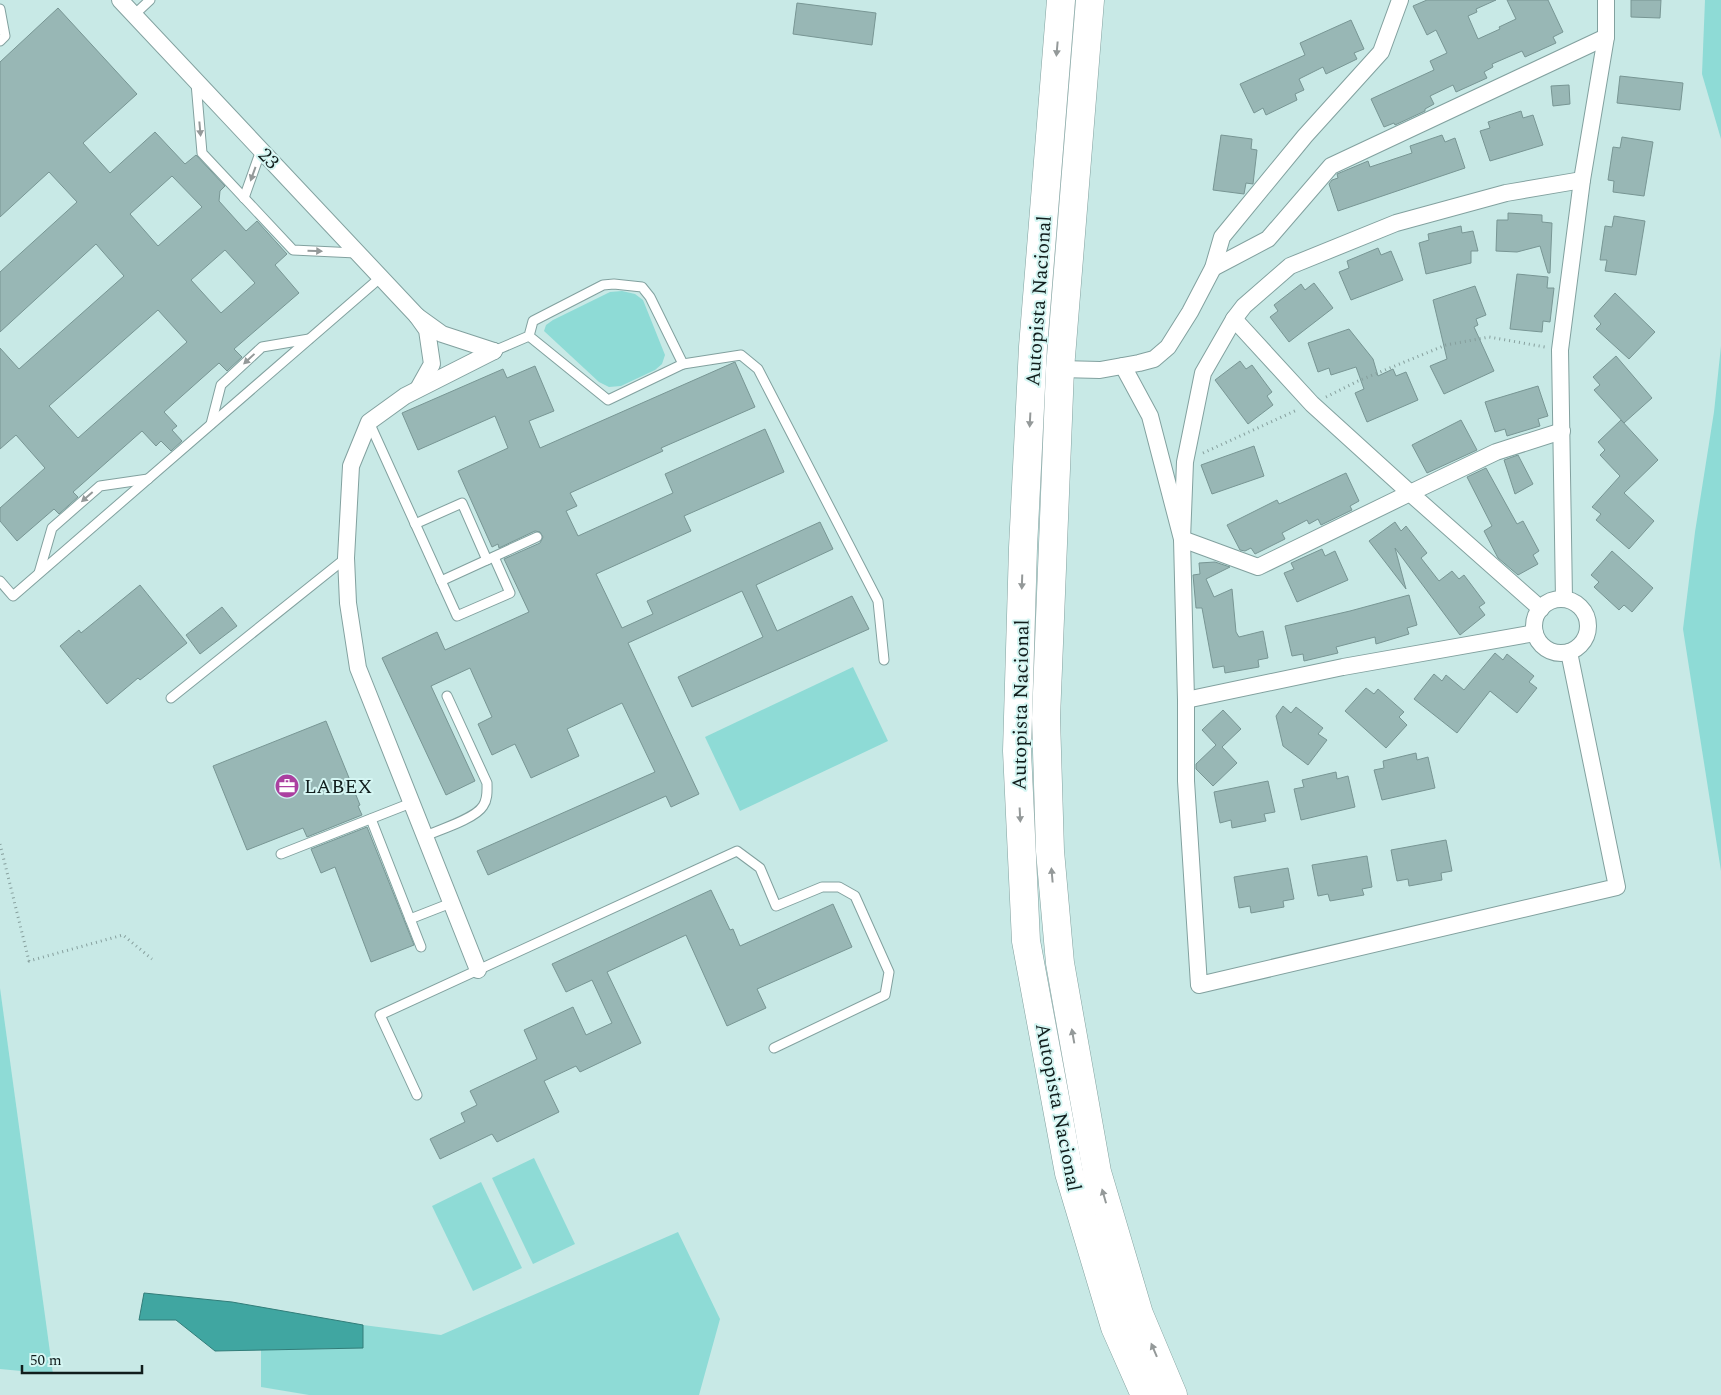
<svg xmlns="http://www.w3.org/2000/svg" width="1721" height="1395" font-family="Spectral,serif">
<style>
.green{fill:#8edbd6}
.water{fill:#40a6a1;stroke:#327d79}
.building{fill:#98b7b5;stroke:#789694;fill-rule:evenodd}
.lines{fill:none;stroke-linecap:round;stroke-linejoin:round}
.lane-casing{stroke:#82a19f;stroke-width:11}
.street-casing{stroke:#82a19f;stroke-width:18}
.highway-casing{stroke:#82a19f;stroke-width:29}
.path{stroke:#869f9d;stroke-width:3;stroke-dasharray:1 4;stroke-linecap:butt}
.lane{stroke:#fff;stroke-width:9}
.street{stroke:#fff;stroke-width:16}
.highway{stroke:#fff;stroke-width:28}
.oneway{fill:#949999}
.labels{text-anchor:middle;stroke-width:4;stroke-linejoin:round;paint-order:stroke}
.street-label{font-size:20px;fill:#111d1c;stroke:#d5f6f3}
.poi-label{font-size:20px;fill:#111d1c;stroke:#d5f6f3;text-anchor:start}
</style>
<rect width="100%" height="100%" fill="#c8e9e6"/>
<g class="green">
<polygon points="1705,0 1721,0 1721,139 1702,74"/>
<polygon points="622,291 635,294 643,300 665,355 662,364 655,370 621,386 609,387 599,382 544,331 546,325 553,320 610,292"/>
<polygon points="1721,346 1721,871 1683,629 1695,532 1714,412"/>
<polygon points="853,667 888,741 740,811 705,737"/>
<polygon points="0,988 53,1374 0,1369"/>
<polygon points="534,1158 575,1244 533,1264 492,1178"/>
<polygon points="481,1182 522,1268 473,1291 432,1206"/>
<polygon points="678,1232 720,1319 699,1395 309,1395 261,1387 261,1350 363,1348 363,1325 441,1335"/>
</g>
<polygon class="water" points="144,1293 232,1302 363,1325 363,1348 215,1351 176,1320 139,1320"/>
<g class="building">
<polygon points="1427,0 1496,0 1476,9 1477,12 1468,16 1478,39 1500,29 1499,27 1516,19 1507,0 1548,0 1563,32 1553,37 1556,43 1525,57 1522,51 1492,64 1493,67 1484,72 1487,78 1456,92 1453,85 1430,96 1434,104 1425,109 1425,111 1395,125 1394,123 1384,127 1371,99 1434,70 1430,61 1447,53 1436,30 1427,35 1413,6"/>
<polygon points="1631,0 1661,0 1660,18 1631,17"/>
<polygon points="797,3 876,13 872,45 793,34"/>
<path d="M58,8L137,94L83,143L110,173L155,132L185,164L196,155L225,186L220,191L219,201L246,231L257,221L287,254L275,265L299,293L234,349L242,357L227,371L219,363L164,412L177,426L172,430L182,441L171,451L161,441L156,446L142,431L73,492L78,497L59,514L54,509L17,541L0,521V508L45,468L16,435L0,449V348L19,369L124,276L96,244L0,332V272L77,202L49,172L0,217V62ZM172,176L202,207L158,246L130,214ZM225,250L255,283L221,313L191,280ZM158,310L187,342L78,438L49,406Z"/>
<polygon points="1351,20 1364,49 1354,53 1357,59 1326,74 1323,67 1299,79 1304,90 1295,94 1297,100 1266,115 1263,108 1254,113 1240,84 1305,55 1300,43"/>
<polygon points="1620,76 1683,83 1680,110 1617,103"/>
<polygon points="1569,85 1570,104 1553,106 1551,86"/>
<polygon points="1521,111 1523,118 1533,115 1543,145 1490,161 1480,131 1490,128 1488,122"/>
<polygon points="1221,135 1252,139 1251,149 1257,150 1253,184 1246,183 1244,194 1213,190"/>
<polygon points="1442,135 1445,142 1455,138 1465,168 1338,211 1329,184 1332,180 1338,178 1337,174 1368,161 1370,167 1412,153 1410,146"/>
<polygon points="1622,137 1653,142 1644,196 1613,192 1614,181 1608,180 1613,147 1620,148"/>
<polygon points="1508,213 1542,215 1542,222 1552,223 1550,273 1548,273 1540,246 1517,252 1496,251 1497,220 1508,220"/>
<polygon points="1614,216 1645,221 1636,275 1605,271 1607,260 1600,260 1605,226 1612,227"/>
<polygon points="1461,226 1462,233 1473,231 1478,251 1471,251 1471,263 1426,274 1419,243 1429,240 1428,234"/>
<polygon points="1378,248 1381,255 1391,251 1403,280 1351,300 1339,272 1349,268 1347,261"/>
<polygon points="1517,274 1548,277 1547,288 1554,288 1550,322 1543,321 1542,332 1510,329"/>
<polygon points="1314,283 1333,308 1289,342 1270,317 1278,311 1274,305 1301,284 1305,290"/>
<polygon points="1475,286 1486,315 1476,319 1478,325 1474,327 1494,371 1444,394 1430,366 1447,359 1433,300"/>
<polygon points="1615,293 1655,332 1629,359 1596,329 1601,324 1594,316"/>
<polygon points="1349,329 1373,359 1378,376 1393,369 1396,376 1406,372 1418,400 1367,422 1355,393 1364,389 1356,367 1331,375 1329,368 1318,372 1308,343"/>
<polygon points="1616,356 1652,398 1624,423 1594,390 1600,385 1593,377"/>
<polygon points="1240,361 1246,369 1252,365 1272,392 1267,396 1273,405 1248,424 1215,380"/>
<polygon points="735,362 755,407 661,448 663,451 570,493 577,506 566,511 578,536 673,493 665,474 765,429 784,472 684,516 691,531 596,574 622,628 653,614 647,601 820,522 833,549 756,585 777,631 852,596 869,629 692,707 678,677 763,637 742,591 628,643 699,794 671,807 666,796 488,875 477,851 655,772 622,703 567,729 579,756 531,778 515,744 492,755 478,724 492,717 470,668 431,686 475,781 446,795 382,658 437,632 445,650 529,612 504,559 540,543 543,537 540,532 535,531 499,548 498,544 492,547 458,471 508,448 495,416 418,450 402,413 503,369 507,378 535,366 554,411 529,421 540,448"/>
<polygon points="1538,386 1548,416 1538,419 1540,426 1507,436 1505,429 1495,432 1485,402"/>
<polygon points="1461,420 1477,450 1427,473 1412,445"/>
<polygon points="1621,420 1658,460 1624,493 1654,521 1629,549 1596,520 1601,514 1592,507 1620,476 1600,455 1605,450 1598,442"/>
<polygon points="1254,446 1264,476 1212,494 1201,465"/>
<polygon points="1518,455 1533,484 1515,494 1504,460"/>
<polygon points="1486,468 1517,524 1523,521 1539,551 1533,555 1538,564 1518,575 1498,558 1484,531 1492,526 1467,477"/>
<polygon points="1346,473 1359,501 1350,506 1352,510 1321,525 1318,519 1309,524 1307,520 1282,533 1285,539 1255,554 1251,548 1245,551 1240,550 1227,525 1277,500 1279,504"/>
<polygon points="1395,522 1401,531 1406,526 1427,553 1421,558 1439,581 1452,571 1459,579 1464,575 1485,603 1479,607 1485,615 1460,635 1395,548 1406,589 1369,541"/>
<polygon points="1322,549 1325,556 1335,551 1348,580 1297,602 1284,573 1294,569 1291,563"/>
<polygon points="1612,551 1653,588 1632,612 1624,605 1619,610 1594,587 1599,582 1591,575"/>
<polygon points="1215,562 1230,567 1206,579 1214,597 1232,589 1236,632 1239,637 1263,631 1268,658 1258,660 1259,667 1225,673 1224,666 1213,668 1202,608 1196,608 1193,575 1200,574 1199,563"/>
<polygon points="140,585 187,643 140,680 138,678 107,704 60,646 79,630 81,633"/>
<polygon points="1409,595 1417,625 1407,628 1409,634 1376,644 1375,637 1336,647 1338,653 1304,661 1303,654 1292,656 1285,626 1350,611"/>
<polygon points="222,607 237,626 200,654 186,635"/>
<polygon points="1495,653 1503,660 1507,654 1534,676 1529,682 1537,688 1517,713 1490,691 1457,733 1414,699 1434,674 1442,681 1446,675 1464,690"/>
<polygon points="1366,688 1374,694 1378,689 1404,712 1399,717 1407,725 1386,748 1345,711"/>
<polygon points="1283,706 1291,713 1296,707 1323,728 1318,734 1327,740 1308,765 1283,746 1276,716"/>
<polygon points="1223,710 1241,729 1222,747 1237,763 1213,786 1196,769 1196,764 1216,745 1202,730"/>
<polygon points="326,721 360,805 358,806 362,815 307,837 303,828 247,850 213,766"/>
<polygon points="1416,753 1417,760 1428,757 1435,788 1382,800 1374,770 1384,768 1383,761"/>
<polygon points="1336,772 1337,779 1348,776 1355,807 1301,820 1294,789 1304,787 1302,780"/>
<polygon points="1268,781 1275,812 1264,814 1266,821 1232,828 1231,820 1220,823 1214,792"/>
<polygon points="367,827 414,945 371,962 335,867 321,873 311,849"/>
<polygon points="1446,840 1452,871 1441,873 1442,880 1409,886 1408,879 1397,881 1391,850"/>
<polygon points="1367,856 1372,887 1362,889 1364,895 1330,901 1328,894 1318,896 1312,865"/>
<polygon points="1288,868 1294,899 1283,901 1284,907 1251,913 1250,906 1239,908 1234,877"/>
<polygon points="711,890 730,930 733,929 740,946 833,904 852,947 757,989 766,1008 727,1026 686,935 607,972 641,1043 580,1072 576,1066 544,1081 559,1112 497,1142 492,1134 440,1159 430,1139 465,1122 461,1113 477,1105 470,1091 537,1059 524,1030 573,1007 586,1035 612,1023 592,980 566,992 552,964"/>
</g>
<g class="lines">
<defs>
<g id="lane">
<polyline points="0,9 5,36 0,41"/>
<polyline points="134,15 150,0"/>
<polyline points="196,83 202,153 293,250 356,253"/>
<polyline points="244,198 261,150"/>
<polyline points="494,351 529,336 608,400 683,364 650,297 642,287 614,284 603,285 533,321 529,336"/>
<polyline points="683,364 741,355 758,369 878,601 884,660"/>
<polyline points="369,422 457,616 510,593 494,557"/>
<polyline points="211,424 221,385 262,347 309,339"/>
<polyline points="415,524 462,503 487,560"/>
<polyline points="39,573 52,528 100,486 148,479"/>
<polyline points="0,581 13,596 381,277"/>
<polyline points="441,581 537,537"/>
<polyline points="171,698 346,558"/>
<polyline points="371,819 421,947"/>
<path d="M425,836C439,830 475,819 483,806C488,799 487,790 487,783L447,696"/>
<polyline points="281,854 411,803"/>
<polyline points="410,919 451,903"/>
<polyline points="417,1095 380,1015 737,851 760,868 776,906 822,887 839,887 855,896 889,972 885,995 774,1048"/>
</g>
<g id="street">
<polyline points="120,0 417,316"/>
<polyline points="1213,268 1268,239 1331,166 1606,37"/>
<polyline points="1123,366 1150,416 1182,539 1258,567 1410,493 1312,404 1234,319"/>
<polyline points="1060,369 1100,370 1139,363 1154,359 1168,347 1190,312 1213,268 1222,237 1305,136 1381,52 1400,0"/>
<polyline points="418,389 432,364 427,330 417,316 442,334 494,351"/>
<polyline points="1564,599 1560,350 1582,180 1606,37 1606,0"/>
<circle cx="1561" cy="626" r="27"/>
<polyline points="1541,609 1410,493 1496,452 1562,431"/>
<polyline points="1569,652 1617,887 1199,985 1186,781 1186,700 1182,539 1185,462 1203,373 1234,319 1244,306 1290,266 1396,223 1506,193 1582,180"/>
<polyline points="1186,700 1343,667 1535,633"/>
<polyline points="478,970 358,668 348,603 346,558 351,466 369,422 405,396 494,351"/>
</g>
<g id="highway">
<polyline points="1061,0 1033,347 1023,548 1017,751 1026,941 1069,1173 1115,1327 1145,1395"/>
<polyline points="1090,0 1060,369 1046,718 1050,851 1060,963 1097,1172 1139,1314 1173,1395"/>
</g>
</defs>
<use href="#lane" class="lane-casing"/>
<use href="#street" class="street-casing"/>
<use href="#highway" class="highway-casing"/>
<g class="path">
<polyline points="1326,397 1358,381 1446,345 1489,337 1545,347"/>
<polyline points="1203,453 1297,410"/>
<polyline points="0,844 29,961 123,935 152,959"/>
</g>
<use href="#lane" class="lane"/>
<use href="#street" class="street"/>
<use href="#highway" class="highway"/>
</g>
<defs><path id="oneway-solid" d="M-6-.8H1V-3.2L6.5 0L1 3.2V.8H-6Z" transform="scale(1.25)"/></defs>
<g class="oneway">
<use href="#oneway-solid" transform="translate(1057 49) rotate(95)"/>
<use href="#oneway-solid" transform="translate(200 129) rotate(85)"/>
<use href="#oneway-solid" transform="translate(253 174) rotate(110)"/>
<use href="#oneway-solid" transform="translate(315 251) rotate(2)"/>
<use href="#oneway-solid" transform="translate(249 359) rotate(137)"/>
<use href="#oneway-solid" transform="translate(1030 420) rotate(93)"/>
<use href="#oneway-solid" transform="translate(87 497) rotate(139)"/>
<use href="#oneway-solid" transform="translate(1022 582) rotate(92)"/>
<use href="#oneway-solid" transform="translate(1020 815) rotate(87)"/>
<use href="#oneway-solid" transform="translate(1052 875) rotate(-95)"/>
<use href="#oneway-solid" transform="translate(1073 1036) rotate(-100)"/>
<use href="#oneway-solid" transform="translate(1104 1196) rotate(-106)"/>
<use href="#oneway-solid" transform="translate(1154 1350) rotate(-113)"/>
</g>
<defs>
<symbol id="office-disc" viewBox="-11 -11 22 22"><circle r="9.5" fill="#ab40a0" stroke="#d5f6f3"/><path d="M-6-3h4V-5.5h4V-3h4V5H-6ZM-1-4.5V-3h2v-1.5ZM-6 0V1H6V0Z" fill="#fff"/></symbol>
</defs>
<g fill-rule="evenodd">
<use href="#office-disc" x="273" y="772" width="28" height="28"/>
</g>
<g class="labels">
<g class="street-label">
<text transform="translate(269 158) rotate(47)" y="7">23</text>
<text transform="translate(1038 301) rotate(-86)" y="7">Autopista Nacional</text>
<text transform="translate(1020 705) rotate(-89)" y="7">Autopista Nacional</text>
<text transform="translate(1059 1107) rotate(79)" y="7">Autopista Nacional</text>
</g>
<g class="poi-label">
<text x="304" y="793">LABEX</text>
</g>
</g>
<path d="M22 1365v8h120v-8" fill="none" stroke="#111d1c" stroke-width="2.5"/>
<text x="30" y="1365" font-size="15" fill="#111d1c" stroke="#d5f6f3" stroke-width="4" paint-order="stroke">50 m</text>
</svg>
